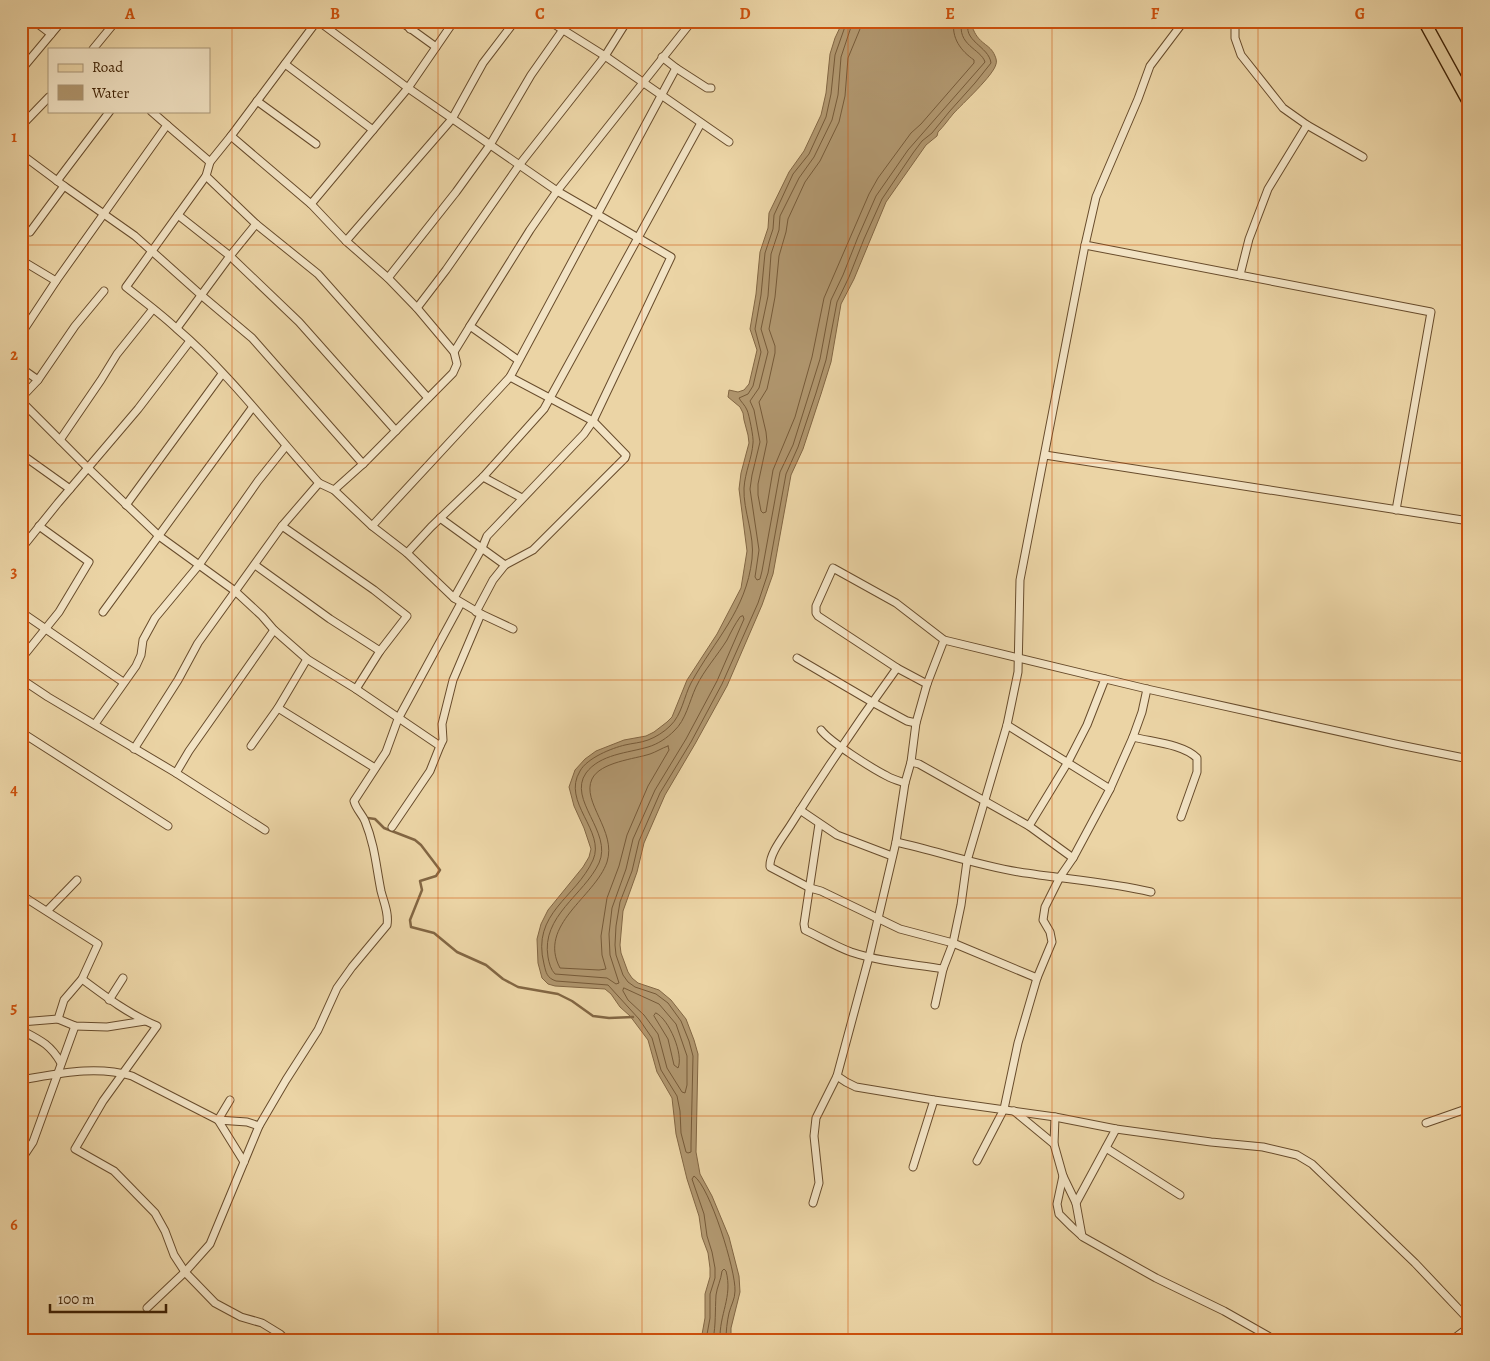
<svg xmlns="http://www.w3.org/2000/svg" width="1490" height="1361" font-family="Alegreya,serif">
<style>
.water{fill:#b0966e;stroke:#826643}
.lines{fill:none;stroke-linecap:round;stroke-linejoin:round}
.shore{stroke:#765a38;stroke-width:1}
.stream{stroke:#826643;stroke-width:2.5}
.minor-casing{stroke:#684c2c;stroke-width:9}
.primary-casing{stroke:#3c1f03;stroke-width:14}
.minor{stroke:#f2e3c4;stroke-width:7}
.primary{stroke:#ebd4a5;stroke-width:11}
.grid{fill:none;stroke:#ce500b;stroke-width:1;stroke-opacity:0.55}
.neatline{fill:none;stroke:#ce500b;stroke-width:2}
.grid-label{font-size:16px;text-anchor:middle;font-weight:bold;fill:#ce500b}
</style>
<rect width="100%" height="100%" fill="#ebd4a5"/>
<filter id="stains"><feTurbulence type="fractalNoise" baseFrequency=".004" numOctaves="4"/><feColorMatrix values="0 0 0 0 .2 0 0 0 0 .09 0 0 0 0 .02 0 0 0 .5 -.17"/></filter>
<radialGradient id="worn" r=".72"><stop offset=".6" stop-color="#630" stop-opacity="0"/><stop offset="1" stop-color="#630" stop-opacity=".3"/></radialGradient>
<path class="water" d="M843,21H974L972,26C978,45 990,43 995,56C996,58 997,62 996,64C994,75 962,104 953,114C948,120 944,126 938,132L937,136L926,145L886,202L854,279L841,304L831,362L821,394L803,449L791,475L773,574L762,605L727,686L695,744L665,795L644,843L637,872L623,911L620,945L621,953L628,972L632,978L638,983L659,990L671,1000L686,1019L694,1040L698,1054L696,1152L700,1174L712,1196L729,1237L739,1276L740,1292L731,1328V1340H701L705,1318V1294L710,1277V1268L708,1253L702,1237L699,1216L687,1179L676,1134L672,1098L657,1072L648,1040L630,1016L620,1007L611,994L605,989L555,986L548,984L542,978L538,963L537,939L541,924L548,910L583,867L589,857L591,849L584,828L574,806L569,787L575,770L585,759L596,751L624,740L646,736L654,732L667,722L672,717L687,680L717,634L741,588L747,551L739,489L741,473L749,443L748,435L744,420L743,413L740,407L728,397L729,390L738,392L744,390L749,384L757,350L750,329L756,294L760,252L768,228L769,213L789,172L804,151L821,115L826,93L830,54L835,38Z"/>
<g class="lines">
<g class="shore">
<path d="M847,21L835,55L831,94L826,117L809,154L793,174L774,215L773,229L765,253L761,295L755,329L761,352L753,386L748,394L739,398C741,402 745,405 747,410C749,414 754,439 753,443C752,458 745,472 744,488C743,511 755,535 752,559C746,611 715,639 691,683C684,696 682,715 670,726C664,732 656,737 648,740C640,743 633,743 625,745C612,748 587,758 580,771C561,802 606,831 593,860C576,898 531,913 544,964C546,973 547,978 556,981L608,985L639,1019L652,1038L661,1070L677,1096L680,1111L681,1133L686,1152L688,1153L691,1152V1144L693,1056L689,1041L681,1021L668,1003L656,994L635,987L628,982L623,975L616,955L615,945L616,926L620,902L632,871L639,841L660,793L691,742L722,684L758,603L768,573L786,474L798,447L816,393L826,360L837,302L849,277L864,239L882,199L913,153L922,141L932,133L949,112L975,83L991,63C989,46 961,41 969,21"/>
<path d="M853,21L841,57L838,95L832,120L814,157L799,178L780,216L779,230L771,254L768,296L761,329L768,352L759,388L750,401L754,410L760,442L752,475L750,489L759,550L755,577L757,580L760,579L762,571L780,472L793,445L810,391L820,359L831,300L843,275L858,237L876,196L908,150L985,62C981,49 956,45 962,21"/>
<path d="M861,21L860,29L848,58L845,96L839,122L820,161L805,182L788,219L786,232L779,256L775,297L769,329L775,346V353L767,389L759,402L766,432L767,442L758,484V495L761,511L763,513L766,512L773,470L795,417L812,357L824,298L869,194L878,178L911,133L921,124L974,63V60C961,51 951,38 954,21"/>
<path d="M743,616L744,619L717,681L686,739L655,790L633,839L626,869L612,908L609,934L610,955L619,983L616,984L607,978L555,974C551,970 549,963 548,957C541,916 584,895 599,863C613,832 567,800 586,773C600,754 628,753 648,747C658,744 667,738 674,731C686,720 689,702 696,687C704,670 717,656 727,640C731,632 735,624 740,617Z"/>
<path d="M668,746L669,750L648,786L627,835L619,866L607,898L601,936L602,955L606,969L599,970L560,968C537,925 595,897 607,862C617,831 581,802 592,779C600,762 635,759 650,754C656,752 662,748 668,746Z"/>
<polygon points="624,988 659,1004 676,1024 687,1056 687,1085 685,1093 682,1092 667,1068 658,1034 644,1015 628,1000 623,991"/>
<path d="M656,1013C669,1019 684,1055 678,1068L674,1065L668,1039L654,1016Z"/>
<path d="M706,1340L710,1318V1294L715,1278V1268L712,1252L707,1236L704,1214L692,1179L694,1176C710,1187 736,1271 735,1291C735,1299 731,1305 729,1313C727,1322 726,1331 726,1340"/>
<path d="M713,1340C716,1324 715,1311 716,1295C717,1287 721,1280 722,1271L724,1269L726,1271C733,1297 719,1314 720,1340"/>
</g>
<polyline class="stream" points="368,818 375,819 384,828 415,840 421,845 440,870 436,876 420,881 422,890 410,920 411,927 434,933 457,952 486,965 503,979 518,987 558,994 572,1001 593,1016 609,1018 633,1017"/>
<defs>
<g id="minor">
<polyline points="34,21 51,34"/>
<polyline points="317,21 231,136 311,204 346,241"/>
<polyline points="318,21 408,88 557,191 671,257 593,421 584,434 487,536 482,548 454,598"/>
<polyline points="400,21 436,47"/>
<polyline points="549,21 605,56 729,142"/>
<polyline points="1235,21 1235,38 1241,55 1283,108 1307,125 1363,157"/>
<polyline points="410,29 417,21"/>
<polyline points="93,49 116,21"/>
<polyline points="662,57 676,68 707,88 711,88"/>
<polyline points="285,64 373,130"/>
<polyline points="21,70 62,21"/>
<polyline points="257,101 316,144"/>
<polyline points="167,125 210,162 231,136"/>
<polyline points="21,126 49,97"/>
<polyline points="21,154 64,186 135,236 201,295 252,338 363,464"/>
<path d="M210,162L206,176L126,287C142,300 160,313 176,328C229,373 272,431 319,483L334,490L372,526L407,553L454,598L481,614L513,629"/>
<polyline points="206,176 256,224 318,274 428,398"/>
<polyline points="57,181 110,111"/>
<polyline points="311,204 408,88 454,21"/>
<polyline points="178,215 230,256 299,322 396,431"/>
<polyline points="30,232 64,186"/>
<polyline points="1085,245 1431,312 1396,510"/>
<polyline points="21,260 56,281"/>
<polyline points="1240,275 1249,239 1268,189 1307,125"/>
<polyline points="388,278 456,192 490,145 531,75 569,21"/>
<polyline points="417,308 446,270 520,164 605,56 627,21"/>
<polyline points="470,326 454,352 417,308 388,278 346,241 452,119 483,63 515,21"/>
<polyline points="177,328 230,256 256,224"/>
<polyline points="21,334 56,281 167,125 151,111"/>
<polyline points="518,360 470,326 530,230 557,191 692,21"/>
<polyline points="21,368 38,380"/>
<polyline points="21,398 38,380 75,326 104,291"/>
<polyline points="21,401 88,468 159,536 235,591 262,616 274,630 307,659 356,689 440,746"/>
<polyline points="60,440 101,380 117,354 153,309"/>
<polyline points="21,454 70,489"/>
<polyline points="1045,455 1469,521"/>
<polyline points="483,477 522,498"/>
<polyline points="334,490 363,464 453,373 457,364 454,352"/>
<polyline points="126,505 222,374"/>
<polyline points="440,518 505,565"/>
<polyline points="282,526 374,590 407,616 380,651 356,689"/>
<polyline points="372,526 510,377 676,68"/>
<polyline points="21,549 58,503 138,409 190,341"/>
<polyline points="407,553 431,527 483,477 544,409 701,123"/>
<polyline points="255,565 330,619 380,651"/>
<polyline points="21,612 123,682"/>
<polyline points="103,612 252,408"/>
<polyline points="476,612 493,580 505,565 533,550 625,458 626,455 593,421 510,377"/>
<polyline points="797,658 872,702 907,721 916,723"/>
<polyline points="21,659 59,612 89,562 39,526"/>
<path d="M897,668C860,719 824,772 790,826C783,837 769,854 770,867L810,888L821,891L900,929L953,943L1037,978"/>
<polyline points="21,679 48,697 176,773 265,830"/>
<polyline points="927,684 897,668 818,616 816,613 816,606 833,568 896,603 944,640 1147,689 1395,744 1469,759"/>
<polyline points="278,708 375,768"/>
<polyline points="95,724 136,666 141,655 143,640 155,618 199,565 258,481 286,446"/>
<polyline points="1007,725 1110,789"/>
<path d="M821,730C830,742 873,769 887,776C892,779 899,781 905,783"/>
<polyline points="21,732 168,826"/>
<path d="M1133,737C1152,742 1183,744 1197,758V772L1181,817"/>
<polyline points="251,746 278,708 307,659"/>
<polyline points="134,749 178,680 198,643 282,526 319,483"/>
<polyline points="911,762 919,764 1029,826 1073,858"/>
<polyline points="176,773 189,751 274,630"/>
<polyline points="800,810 837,835 892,856"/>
<path d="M819,824L804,924L805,930C820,937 835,946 851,952C881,962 912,964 943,969"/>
<polyline points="1029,826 1068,762 1087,725 1105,679"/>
<polyline points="392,827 430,771 440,746 443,740 442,724 453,680 481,614"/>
<path d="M896,842C937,851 977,865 1019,872C1063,879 1108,882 1151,892"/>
<polyline points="21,895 98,944 82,979 64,1000 58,1019 21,1022"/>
<polyline points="48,910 77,880"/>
<path d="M82,979C106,997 130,1015 157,1026L103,1101L75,1149L114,1171L155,1213L165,1231L174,1255L185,1272L215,1303L241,1317L262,1323L280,1334L286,1340"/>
<polyline points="109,1000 123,978"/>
<polyline points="935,1005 943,969 953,943 961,905 967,861 1007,725 1018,672 1020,580 1085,245 1096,197 1138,99 1150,66 1184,21"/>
<polyline points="58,1019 75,1026 107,1027 145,1021"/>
<path d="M21,1030C40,1040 50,1044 61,1063"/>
<polyline points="837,1076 846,1082 856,1087 934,1100 1055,1117 1116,1129 1211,1142 1263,1147 1297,1155 1312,1164 1415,1263 1469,1320"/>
<path d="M21,1080C58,1074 95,1065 132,1076L218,1120L247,1122L259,1126"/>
<polyline points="230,1100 218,1120 244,1162"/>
<polyline points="1014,1111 1054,1144 1063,1176 1057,1204 1059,1214 1072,1227 1083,1237 1156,1278 1224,1311 1275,1340"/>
<polyline points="1426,1123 1469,1108"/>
<polyline points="1054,1144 1055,1117"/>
<polyline points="1106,1148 1180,1195"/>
<polyline points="21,1160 33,1142 75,1026"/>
<polyline points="977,1161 1004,1109 1018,1043 1037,978 1052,942 1050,932 1043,920 1045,907 1060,877 1073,858 1110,789 1133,737 1142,712 1147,689"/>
<polyline points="913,1167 934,1100"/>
<polyline points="1063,1176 1076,1203 1082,1236"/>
<polyline points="813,1203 819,1183 814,1136 816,1118 837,1076 869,957 896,842 905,783 911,762 916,723 927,684 944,640"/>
<polyline points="1076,1203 1116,1129"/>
<path d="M147,1308L185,1272L210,1244L259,1126L286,1080L318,1030L337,988L352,967L387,925C389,913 384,903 381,891C376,866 375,846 365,821C362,814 356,809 354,801L386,752L398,719L461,603"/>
<polyline points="1452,1340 1469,1327"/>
</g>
<polyline id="primary" points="1424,21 1469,103"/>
</defs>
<use href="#minor" class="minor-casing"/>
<use href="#primary" class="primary-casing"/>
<use href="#minor" class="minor"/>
<use href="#primary" class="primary"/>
</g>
<path class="grid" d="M232,21V1340M438,21V1340M642,21V1340M848,21V1340M1052,21V1340M1258,21V1340M21,245H1469M21,463H1469M21,680H1469M21,898H1469M21,1116H1469"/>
<rect width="1490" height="1361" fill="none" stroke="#ebd4a5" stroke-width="55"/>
<rect x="48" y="48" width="162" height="65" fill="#f2e3c4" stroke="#a99577"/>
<rect x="58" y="64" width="25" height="8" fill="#ebd4a5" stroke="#a99577"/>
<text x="92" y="72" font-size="15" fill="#3c1f03">Road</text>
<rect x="58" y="85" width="25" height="15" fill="#b0966e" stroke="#a99577"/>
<text x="92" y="98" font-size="15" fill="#3c1f03">Water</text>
<path d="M50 1304v8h116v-8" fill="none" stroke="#3c1f03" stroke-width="2.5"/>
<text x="58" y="1304" font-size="15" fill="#3c1f03" stroke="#f2e3c4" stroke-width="4" paint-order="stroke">100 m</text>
<rect x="28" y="28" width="1434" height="1306" class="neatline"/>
<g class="grid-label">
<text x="130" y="19">A</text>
<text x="335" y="19">B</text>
<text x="540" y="19">C</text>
<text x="745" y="19">D</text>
<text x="950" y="19">E</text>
<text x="1155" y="19">F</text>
<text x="1360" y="19">G</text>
<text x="14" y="142">1</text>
<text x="14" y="360">2</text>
<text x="14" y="577">3</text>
<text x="14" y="795">4</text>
<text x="14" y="1013">5</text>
<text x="14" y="1230">6</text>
</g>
<rect width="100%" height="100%" filter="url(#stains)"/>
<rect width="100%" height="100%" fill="url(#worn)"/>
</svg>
